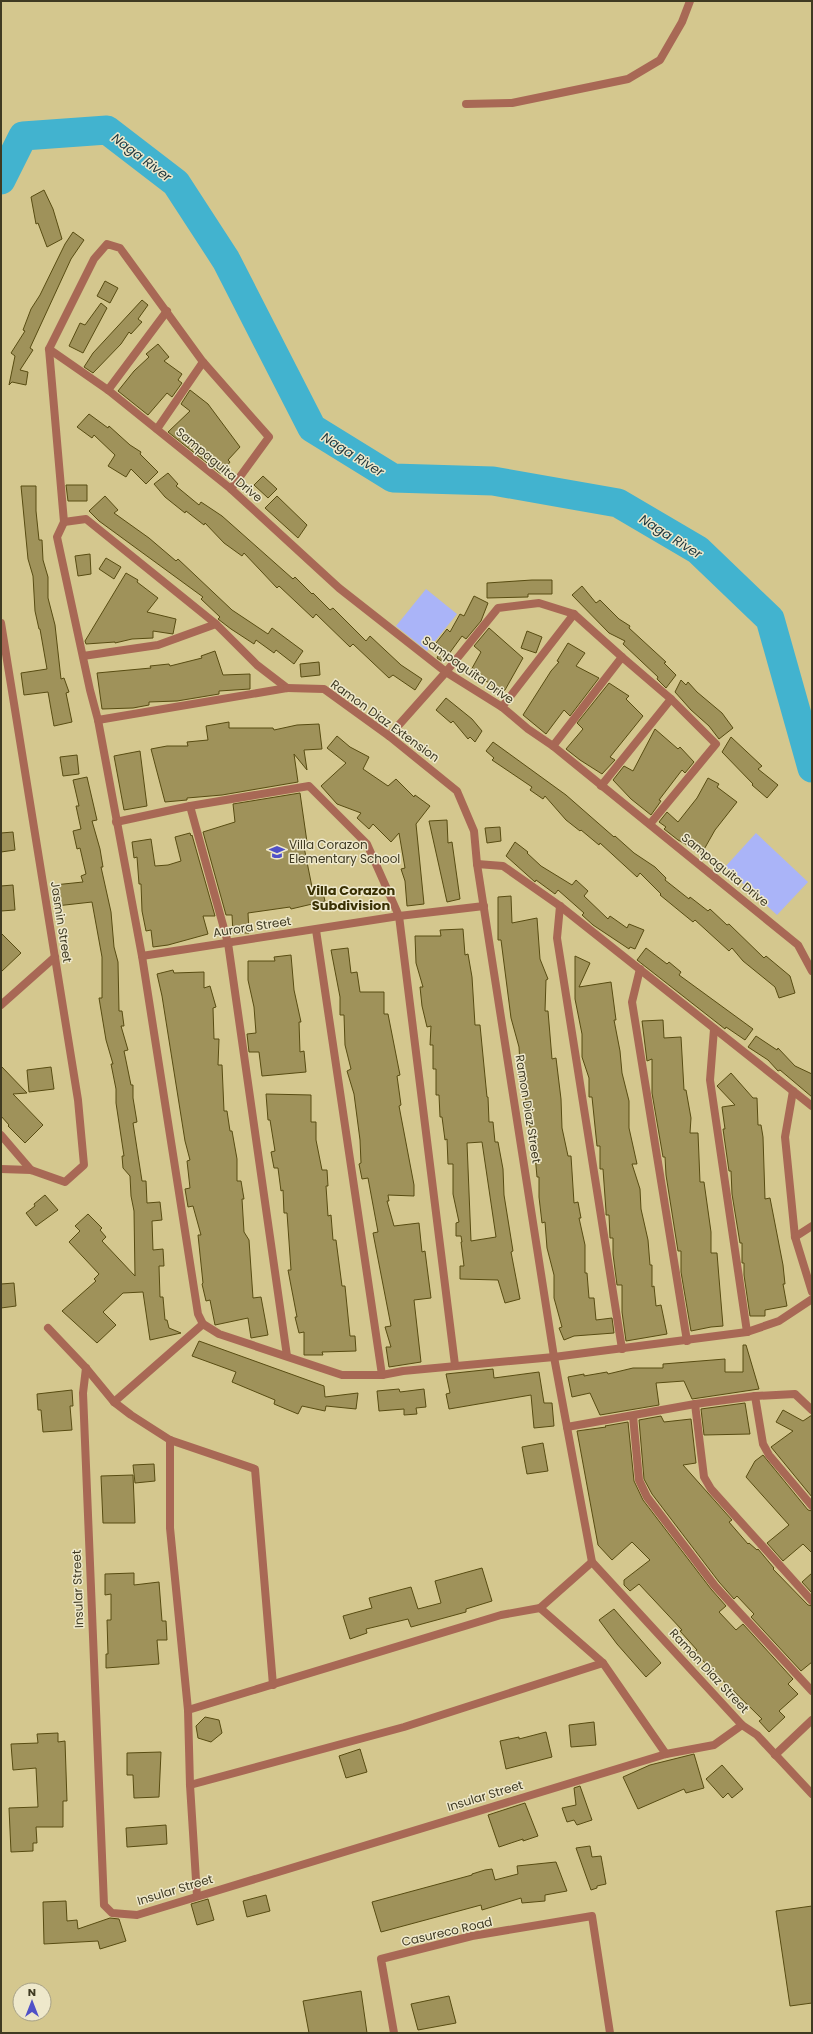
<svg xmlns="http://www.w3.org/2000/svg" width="813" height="2034" font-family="Poppins,sans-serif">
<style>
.green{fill:#aab4f8}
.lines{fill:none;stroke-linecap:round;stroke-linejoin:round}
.river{stroke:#42b3cf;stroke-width:29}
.building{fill:#9f925a;stroke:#584c12;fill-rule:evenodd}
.minor{stroke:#a86855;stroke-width:8}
.tertiary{stroke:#a86855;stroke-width:8}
.labels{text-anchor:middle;stroke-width:3;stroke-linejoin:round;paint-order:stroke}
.street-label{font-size:12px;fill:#3f3a22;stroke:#eee8cb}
.poi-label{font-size:12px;fill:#3f3a22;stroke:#eee8cb;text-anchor:start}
.water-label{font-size:13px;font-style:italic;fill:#1e363d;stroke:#eee8cb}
.neighbourhood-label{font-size:13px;font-weight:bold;fill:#393003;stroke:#eee8cb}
</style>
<rect width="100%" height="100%" fill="#d4c78e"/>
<g class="green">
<polygon points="426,589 457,614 427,651 396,626"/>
<polygon points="756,833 808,882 777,915 725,867"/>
</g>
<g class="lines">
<polyline class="river" points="1,180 23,136 107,130 176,183 226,260 312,428 393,478 493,481 618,503 698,550 770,619 812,768"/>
</g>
<g class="building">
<polygon points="44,190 53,209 62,239 47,247 38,223 36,224 31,197"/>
<polygon points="73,232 84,240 71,259 30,348 33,350 20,370 28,372 26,385 12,382 9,385 15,356 11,353 25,331 23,330 31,309 40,295 65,244"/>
<polygon points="105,281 118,288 110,303 97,296"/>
<polygon points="142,300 148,305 138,319 142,322 131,334 129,332 121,344 93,373 84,367 93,353"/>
<polygon points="101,303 107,308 83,353 69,346 80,323 85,325"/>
<polygon points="158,344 169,357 164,361 182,374 178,380 182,383 172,397 167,393 148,415 118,391 134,371 149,357 146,354"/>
<polygon points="190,390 208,404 240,447 228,460 230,462 221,474 168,432 190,411 181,404"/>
<polygon points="89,414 108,428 109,426 130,445 141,452 140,454 158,472 146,484 131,469 126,477 108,466 115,455 94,435 92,438 77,427"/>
<polygon points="168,473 178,484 176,486 199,505 201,502 222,516 293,579 295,577 312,594 313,593 330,610 333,608 366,641 370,636 401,665 422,679 415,690 393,675 389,678 353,644 350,647 316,614 313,618 279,586 277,588 244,553 242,556 224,543 205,523 204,525 186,511 185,513 165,497 154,484"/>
<polygon points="263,476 277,489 268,498 254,485"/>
<polygon points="66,485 87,485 87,501 68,501"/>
<polygon points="21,486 36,486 36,511 39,540 42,540 43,560 48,577 48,598 55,625 61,679 64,678 69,692 66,693 72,722 54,726 48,692 24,695 21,673 47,669 40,629 39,629 35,611 33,576 28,559"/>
<polygon points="105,496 118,510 114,513 149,538 176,561 178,559 232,610 268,634 272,628 303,651 294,664 276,650 274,653 256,640 254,644 231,629 218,619 220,617 201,599 203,597 99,521 89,511"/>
<polygon points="277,496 307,525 298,538 265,508"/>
<polygon points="90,554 91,574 78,576 75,556"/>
<polygon points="106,558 121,567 114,579 99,569"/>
<polygon points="126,573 138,580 137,582 158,598 147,612 176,619 173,634 153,631 153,638 132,639 115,643 115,642 86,644 85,641"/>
<polygon points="532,580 552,580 552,594 528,594 528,597 487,598 487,583"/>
<polygon points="582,586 596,603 600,600 619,619 630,626 629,628 666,662 664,663 676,675 666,688 657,679 658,677 623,644 625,641 609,633 572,595"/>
<polygon points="474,596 488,603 481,621 466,639 462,636 443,662 437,658 442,647 436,643 447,629 450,632 460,614 464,616"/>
<polygon points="489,628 523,658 505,690 499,695 491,684 470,672 481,652 474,646"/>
<polygon points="527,631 542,637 536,653 521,648"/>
<polygon points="568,643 585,653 576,666 599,678 570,716 564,710 546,734 523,715 551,671 559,662 557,661"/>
<polygon points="215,651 223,675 250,674 250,689 219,691 219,694 177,701 149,702 149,705 133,708 102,709 97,673 151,668 150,666 169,664 170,666 202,658 201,656"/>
<polygon points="319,662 320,675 301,677 300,664"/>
<polygon points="681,680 686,685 688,682 697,692 722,713 733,728 719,739 709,726 691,710 675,692"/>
<polygon points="609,683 629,696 626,699 643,716 610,757 615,760 602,774 580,760 566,749 583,729 577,723"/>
<polygon points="446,698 472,719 482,731 475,742 470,737 468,739 453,721 451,723 436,710"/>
<polygon points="229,722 229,728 273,728 274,730 297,725 319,724 322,749 304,750 307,770 294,754 298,782 222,795 187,798 187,800 165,802 151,749 167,746 188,746 187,742 208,740 206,726"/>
<polygon points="655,729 678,749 680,747 694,762 685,773 682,770 659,800 661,801 651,815 631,799 613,780 624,766 633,771"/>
<polygon points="337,736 350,747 369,757 363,769 388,786 396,779 414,797 415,795 430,806 416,824 424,904 407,906 405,881 401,869 405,868 399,833 391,842 373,824 369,829 357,818 361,813 337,804 321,786 346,763 327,748"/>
<polygon points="731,737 762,766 758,769 778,785 767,798 752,785 753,784 722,752"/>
<polygon points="493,742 566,795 614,837 615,836 634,853 655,867 666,878 665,880 689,899 690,897 708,911 710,909 727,925 729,924 764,958 766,956 790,976 795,993 779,998 775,987 743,961 732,948 729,951 695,920 693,922 660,895 661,894 640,873 637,877 600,843 599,845 581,830 580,831 566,820 545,796 543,799 530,790 532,787 492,760 494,758 486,751"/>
<polygon points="140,751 147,806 124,810 114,756"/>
<polygon points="77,755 79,774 63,776 60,757"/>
<polygon points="87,777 97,820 92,821 100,849 103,867 101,867 111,912 114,947 118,962 119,1011 122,1011 124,1026 121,1026 128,1050 124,1051 131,1085 133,1085 133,1098 137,1122 133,1123 142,1181 146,1181 147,1203 160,1202 162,1220 152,1221 153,1250 163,1249 164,1266 159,1266 160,1297 163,1297 165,1320 167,1320 169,1328 181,1333 150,1340 143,1292 123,1293 103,1312 116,1325 97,1343 62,1311 96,1281 94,1279 99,1274 69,1242 80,1231 75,1226 88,1214 102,1228 100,1230 106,1237 102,1241 135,1276 134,1211 131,1196 130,1176 123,1168 122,1156 124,1156 116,1103 116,1089 111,1064 113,1064 106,1040 99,998 102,998 102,957 92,902 56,906 54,885 83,882 81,876 86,874 80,848 77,849 73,831 81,829 76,806 79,806 73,780"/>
<polygon points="708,778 719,784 717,787 737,802 715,830 702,853 678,840 664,829 666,827 659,822 667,812 678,822 697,798"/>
<polygon points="300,793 307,842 303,842 312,887 321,885 325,901 291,909 290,907 248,913 249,933 233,933 232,915 226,915 203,832 235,822 233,804"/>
<polygon points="447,820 448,843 452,842 460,899 447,902 429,821"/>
<polygon points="500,827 501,841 487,843 485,828"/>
<polygon points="13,832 15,850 1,852 1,833"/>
<polygon points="190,833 191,836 192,835 215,916 203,916 208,934 168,945 153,947 151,930 146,931 142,911 141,884 139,884 137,857 134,858 132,842 151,839 155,866 168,865 181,861 175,837"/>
<polygon points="515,842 528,852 527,853 541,866 572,885 576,880 588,891 584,896 608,919 610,916 627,928 629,924 644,930 635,949 630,947 629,949 593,925 582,915 584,913 558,890 555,894 536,880 535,882 506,856"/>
<polygon points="13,885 15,910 1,911 1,886"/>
<polygon points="511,896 512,923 537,918 540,959 548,979 546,980 545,1011 548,1011 552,1059 556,1058 561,1099 562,1128 568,1156 571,1156 574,1203 578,1202 581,1218 579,1218 585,1245 585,1273 587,1273 589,1298 594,1298 596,1320 612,1318 614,1333 574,1336 564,1340 559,1328 562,1327 554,1298 554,1275 547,1248 545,1222 542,1223 539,1197 539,1177 537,1177 535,1155 532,1155 532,1136 527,1115 524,1079 519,1079 517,1065 520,1064 519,1047 511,1018 501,940 498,940 498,897"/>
<path d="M463,929L465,955L468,954L472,977L475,1025H480L487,1097H488L489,1122H493L495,1142H498L503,1169L504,1195L513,1251L511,1252L520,1299L505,1303L498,1280L460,1279V1266H464L461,1242H462L461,1236H456V1223L459,1222L453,1194V1164H448L447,1139L445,1140L442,1117H440L439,1095H436V1069H433V1045H430L431,1026L427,1027L422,1006L420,987H423L416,963L415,936H441L440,930ZM482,1142L496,1237L471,1241L467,1143Z"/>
<polygon points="1,933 21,953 1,972"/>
<polygon points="348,948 351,973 357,972 360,992 384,992 384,1014 388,1014 400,1075 397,1076 401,1105 399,1106 414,1185 414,1196 388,1195 389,1201 387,1201 394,1226 419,1223 422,1252 425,1251 431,1298 414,1300 421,1362 389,1367 386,1347 391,1347 385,1327 391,1326 373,1233 378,1232 368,1178 362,1179 359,1164 361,1163 360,1140 354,1094 347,1071 351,1069 345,1045 344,1015 340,1015 340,997 331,950"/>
<polygon points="646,948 667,964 669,962 681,972 679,975 753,1029 745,1040 726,1027 725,1029 637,960"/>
<polygon points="291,955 294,990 301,1022 299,1022 300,1052 304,1051 306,1072 262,1076 259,1052 249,1052 247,1034 256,1033 254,1007 248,980 248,961 275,961 274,957"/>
<polygon points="575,956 590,963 579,987 611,982 616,1020 614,1020 620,1051 622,1073 629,1101 629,1128 637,1164 632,1164 640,1189 641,1209 648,1240 650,1265 652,1265 652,1287 654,1286 656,1306 661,1305 667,1334 626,1341 622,1312 622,1285 617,1285 613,1254 613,1238 610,1238 609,1215 606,1215 606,1211 603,1169 600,1169 600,1146 597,1146 592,1097 589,1097 589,1078 582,1057 582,1034 575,999"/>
<polygon points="173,970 174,973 204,972 204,988 210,986 216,1007 213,1008 214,1039 219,1039 218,1065 222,1065 224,1111 227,1111 230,1131 232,1131 237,1159 237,1181 241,1181 244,1199 242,1199 244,1232 249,1240 253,1298 261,1297 268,1335 251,1338 248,1318 215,1325 210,1300 206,1301 202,1284 203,1283 198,1235 201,1235 193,1206 188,1207 185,1189 190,1188 187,1161 190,1160 185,1141 162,996 157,974"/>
<polygon points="663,1020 664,1038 681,1037 684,1090 686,1090 691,1118 690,1133 698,1133 700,1182 704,1182 711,1232 711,1253 717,1253 719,1278 723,1326 711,1327 691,1331 681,1272 681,1251 678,1251 666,1175 665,1157 663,1157 652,1093 652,1059 647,1061 642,1021"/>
<polygon points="756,1036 777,1050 778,1048 795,1066 812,1074 812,1097 780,1070 778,1071 768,1060 748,1047"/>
<polygon points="1,1066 27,1093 13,1094 43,1125 25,1143 8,1126 9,1125 1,1116"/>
<polygon points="51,1067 54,1089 29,1092 27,1070"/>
<polygon points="731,1073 753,1098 757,1098 758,1125 761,1125 763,1137 765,1199 770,1198 783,1265 785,1284 783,1284 787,1306 765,1310 765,1316 750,1316 744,1275 744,1263 742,1263 742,1243 740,1243 732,1194 731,1171 729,1171 723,1129 725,1129 722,1107 735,1105 717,1086"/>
<polygon points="266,1094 311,1095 311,1122 316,1122 316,1140 322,1170 327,1170 328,1186 326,1186 328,1216 331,1215 333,1240 336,1240 342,1286 345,1286 350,1336 355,1336 356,1351 322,1352 323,1355 304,1355 304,1332 299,1333 295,1317 297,1317 288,1270 291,1270 287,1213 284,1213 283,1190 281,1191 278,1168 274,1168 271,1152 275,1151 270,1120 268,1120"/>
<polygon points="45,1195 58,1210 36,1226 26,1213 35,1206 34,1204"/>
<polygon points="14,1283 16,1306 1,1308 1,1284"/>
<polygon points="199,1341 324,1386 325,1397 358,1393 356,1409 326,1406 325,1411 302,1406 298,1414 274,1404 275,1400 232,1382 236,1372 192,1356"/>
<polygon points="743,1345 746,1345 759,1389 692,1399 684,1381 656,1383 659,1405 600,1415 590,1393 572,1397 568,1377 584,1374 584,1376 607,1372 608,1374 633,1368 663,1368 663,1364 725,1359 725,1372 743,1372"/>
<polygon points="493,1369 494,1378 539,1372 544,1403 552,1403 554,1426 534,1428 531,1395 449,1409 446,1394 450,1393 446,1374"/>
<polygon points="399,1389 400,1392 424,1389 426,1407 416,1408 417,1414 404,1415 404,1409 379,1411 377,1391"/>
<polygon points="72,1390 73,1406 70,1406 72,1430 43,1432 41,1410 38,1410 37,1394"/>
<polygon points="745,1403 750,1434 704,1435 701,1409"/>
<polygon points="783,1410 803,1421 812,1415 812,1497 771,1447 793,1431 776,1422"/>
<polygon points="661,1416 664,1422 691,1419 696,1463 683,1465 732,1520 729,1522 748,1544 749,1543 757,1550 758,1549 774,1568 773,1569 808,1605 812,1606 812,1662 801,1671 751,1617 754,1614 737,1596 734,1599 719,1582 652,1494 644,1479 639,1420"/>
<polygon points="628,1422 634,1481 643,1500 711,1589 726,1606 719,1612 736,1630 743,1624 793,1679 788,1684 798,1694 779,1711 785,1717 769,1732 759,1721 762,1719 694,1652 697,1650 680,1631 682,1630 639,1584 630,1591 624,1585 624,1580 650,1560 632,1542 612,1560 598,1545 577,1431 606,1427 605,1426"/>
<polygon points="543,1443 548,1471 527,1474 522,1447"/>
<polygon points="763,1455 808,1510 812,1511 812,1553 803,1544 783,1561 767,1543 789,1525 746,1477 755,1461"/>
<polygon points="154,1464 155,1481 135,1483 133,1465"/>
<polygon points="133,1475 135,1523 103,1523 101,1476"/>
<polygon points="482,1568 492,1601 466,1609 466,1612 411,1627 408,1619 366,1629 367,1633 350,1639 343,1616 372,1608 369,1598 411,1587 418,1609 441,1603 435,1581"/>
<polygon points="134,1573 134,1585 159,1582 162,1621 166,1621 167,1640 157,1640 159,1664 106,1668 106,1654 108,1654 107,1620 111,1620 111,1594 105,1595 105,1574"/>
<polygon points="812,1573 812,1593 802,1582"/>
<polygon points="614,1609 661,1663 646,1677 617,1644 599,1620"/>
<polygon points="205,1717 219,1720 222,1733 211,1742 198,1738 196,1726"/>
<polygon points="594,1722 596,1745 571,1747 569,1725"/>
<polygon points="546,1732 552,1757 506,1769 500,1741 519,1737 519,1739"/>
<polygon points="58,1733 58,1742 65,1741 67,1801 63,1801 63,1827 36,1827 37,1843 33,1843 33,1851 11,1852 9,1808 38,1807 36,1768 13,1770 11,1744 38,1743 37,1734"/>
<polygon points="360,1749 367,1772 346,1778 339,1756"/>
<polygon points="161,1752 159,1797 134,1798 133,1775 127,1775 127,1753"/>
<polygon points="694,1754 704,1788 686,1793 684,1789 638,1809 623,1777 650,1765"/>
<polygon points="722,1765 743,1789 732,1798 728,1793 723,1798 706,1779"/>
<polygon points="580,1786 592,1820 577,1825 574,1820 567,1822 562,1808 576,1805 574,1788"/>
<polygon points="525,1803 538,1836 523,1841 523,1839 499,1847 488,1815"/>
<polygon points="166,1825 167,1844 127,1847 126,1828"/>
<polygon points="590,1846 592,1857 601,1856 606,1884 597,1886 597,1888 591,1890 576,1848"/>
<polygon points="556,1862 567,1891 545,1895 545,1901 522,1903 521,1898 482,1910 481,1905 381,1932 372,1902 472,1875 472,1874 485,1870 492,1869 495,1880 518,1874 517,1866"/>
<polygon points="266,1895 270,1911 247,1917 243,1901"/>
<polygon points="208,1899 214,1920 197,1925 191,1904"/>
<polygon points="66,1901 67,1921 77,1920 78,1929 110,1918 119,1919 126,1941 100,1949 98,1941 44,1944 43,1902"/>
<polygon points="812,1906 812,2003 790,2006 776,1911"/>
<polygon points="361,1991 367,2033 309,2033 303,2001"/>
<polygon points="449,1996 456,2023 418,2030 411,2004"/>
</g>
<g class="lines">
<g class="minor">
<polyline points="466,104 512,103 628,79 660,60 682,22 690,1"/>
<polyline points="49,349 108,390 231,489 339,588 446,672 502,707 528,729 553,746 798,945 812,971"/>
<polyline points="108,390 167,311"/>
<polyline points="157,429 203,362"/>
<polyline points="231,489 269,437 203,362 120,248 107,244 94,259 49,349 64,522 57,537 90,690 98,720 142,956 198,1314 203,1324 219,1334 342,1375 382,1375 403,1371 554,1357 747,1332 779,1321 812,1299"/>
<polyline points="64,522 86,519 216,624 257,665 287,688"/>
<polyline points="1,623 78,1100 84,1165 65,1182 31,1170 1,1169"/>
<polyline points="83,656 158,645 216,624"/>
<polyline points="502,707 574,614"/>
<polyline points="98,720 287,688"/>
<polyline points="389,736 446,672 498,608 539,603 574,614 622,657"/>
<polyline points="553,746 622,657 671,699"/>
<polyline points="601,786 671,699 716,744 650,824"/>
<polyline points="190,806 228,943 287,1356"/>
<polyline points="116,822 190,806 309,786 367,844 399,916 455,1365"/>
<polyline points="477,864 503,866 560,906 812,1106"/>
<polyline points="560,906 557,938 622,1349"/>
<polyline points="316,930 382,1375"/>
<polyline points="142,956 399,916 484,906"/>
<polyline points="640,969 632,1002 687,1341"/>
<polyline points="1,1005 55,957"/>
<polyline points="714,1029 710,1080 747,1332"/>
<polyline points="793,1091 785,1137 795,1237 812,1292"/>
<polyline points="1,1135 31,1170"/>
<polyline points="795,1237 812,1226"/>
<polyline points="48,1328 86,1368 114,1402 131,1415 170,1440 255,1469 273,1685"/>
<polyline points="86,1368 83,1393 104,1905 112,1913 137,1915 666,1754 714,1745 742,1725"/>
<polyline points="755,1396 763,1444 769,1455 812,1506"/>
<polyline points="114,1402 203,1324"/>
<polyline points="695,1404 704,1477 711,1489 812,1601"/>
<polyline points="633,1416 639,1480 647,1497 715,1586 812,1691"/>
<polyline points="567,1427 695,1404 755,1396 795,1394 812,1410"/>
<polyline points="170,1440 170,1528 188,1710"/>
<polyline points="540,1608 603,1663 666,1754"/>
<polyline points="775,1755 812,1720"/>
<polyline points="190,1785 404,1727 603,1663"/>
<polyline points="197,1896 190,1785 188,1710 501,1615 540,1608 592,1562"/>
<polyline points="394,2033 381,1959 472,1936 592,1916 610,2033"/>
</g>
<polyline class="tertiary" points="287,688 324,689 389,736 457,791 474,831 477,864 554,1357 592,1562 742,1725 757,1735 812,1794"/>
</g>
<defs>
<symbol id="school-bare" viewBox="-9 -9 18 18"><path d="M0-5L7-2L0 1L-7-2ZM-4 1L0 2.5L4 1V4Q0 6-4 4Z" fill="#5051c7" stroke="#eee8cb" stroke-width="2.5" paint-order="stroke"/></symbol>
</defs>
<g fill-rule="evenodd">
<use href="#school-bare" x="266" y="841" width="22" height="22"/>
</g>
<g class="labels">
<g class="street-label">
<text transform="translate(219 465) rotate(40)" y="4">Sampaguita Drive</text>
<text transform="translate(468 670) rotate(35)" y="4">Sampaguita Drive</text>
<text transform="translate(385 721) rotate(36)" y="4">Ramon Diaz Extension</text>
<text transform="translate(725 870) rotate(39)" y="4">Sampaguita Drive</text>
<text transform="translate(61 922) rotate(81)" y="4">Jasmin Street</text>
<text transform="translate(252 927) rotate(-9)" y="4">Aurora Street</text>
<text transform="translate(528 1109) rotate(81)" y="4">Ramon Diaz Street</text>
<text transform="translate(78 1589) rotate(-92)" y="4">Insular Street</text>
<text transform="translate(709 1671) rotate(47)" y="4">Ramon Diaz Street</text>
<text transform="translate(485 1796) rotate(-17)" y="4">Insular Street</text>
<text transform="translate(175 1890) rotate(-17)" y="4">Insular Street</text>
<text transform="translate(447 1932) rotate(-13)" y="4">Casureco Road</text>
</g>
<g class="poi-label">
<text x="289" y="849">Villa Corazon<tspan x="289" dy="14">Elementary School</tspan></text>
</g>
<g class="water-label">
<text transform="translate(142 157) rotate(37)" y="5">Naga River</text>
<text transform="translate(353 454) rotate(32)" y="5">Naga River</text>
<text transform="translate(671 536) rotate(32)" y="5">Naga River</text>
</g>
<g class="neighbourhood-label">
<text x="351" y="895">Villa Corazon<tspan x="351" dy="15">Subdivision</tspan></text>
</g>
</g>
<rect width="813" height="2034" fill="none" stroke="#3f3a22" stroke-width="4"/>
<g transform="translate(32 2002)"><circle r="19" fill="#eee8cb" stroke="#a8a287"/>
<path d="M0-3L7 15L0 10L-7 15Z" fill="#5051c7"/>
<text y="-6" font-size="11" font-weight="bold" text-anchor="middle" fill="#3f3a22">N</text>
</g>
</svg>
